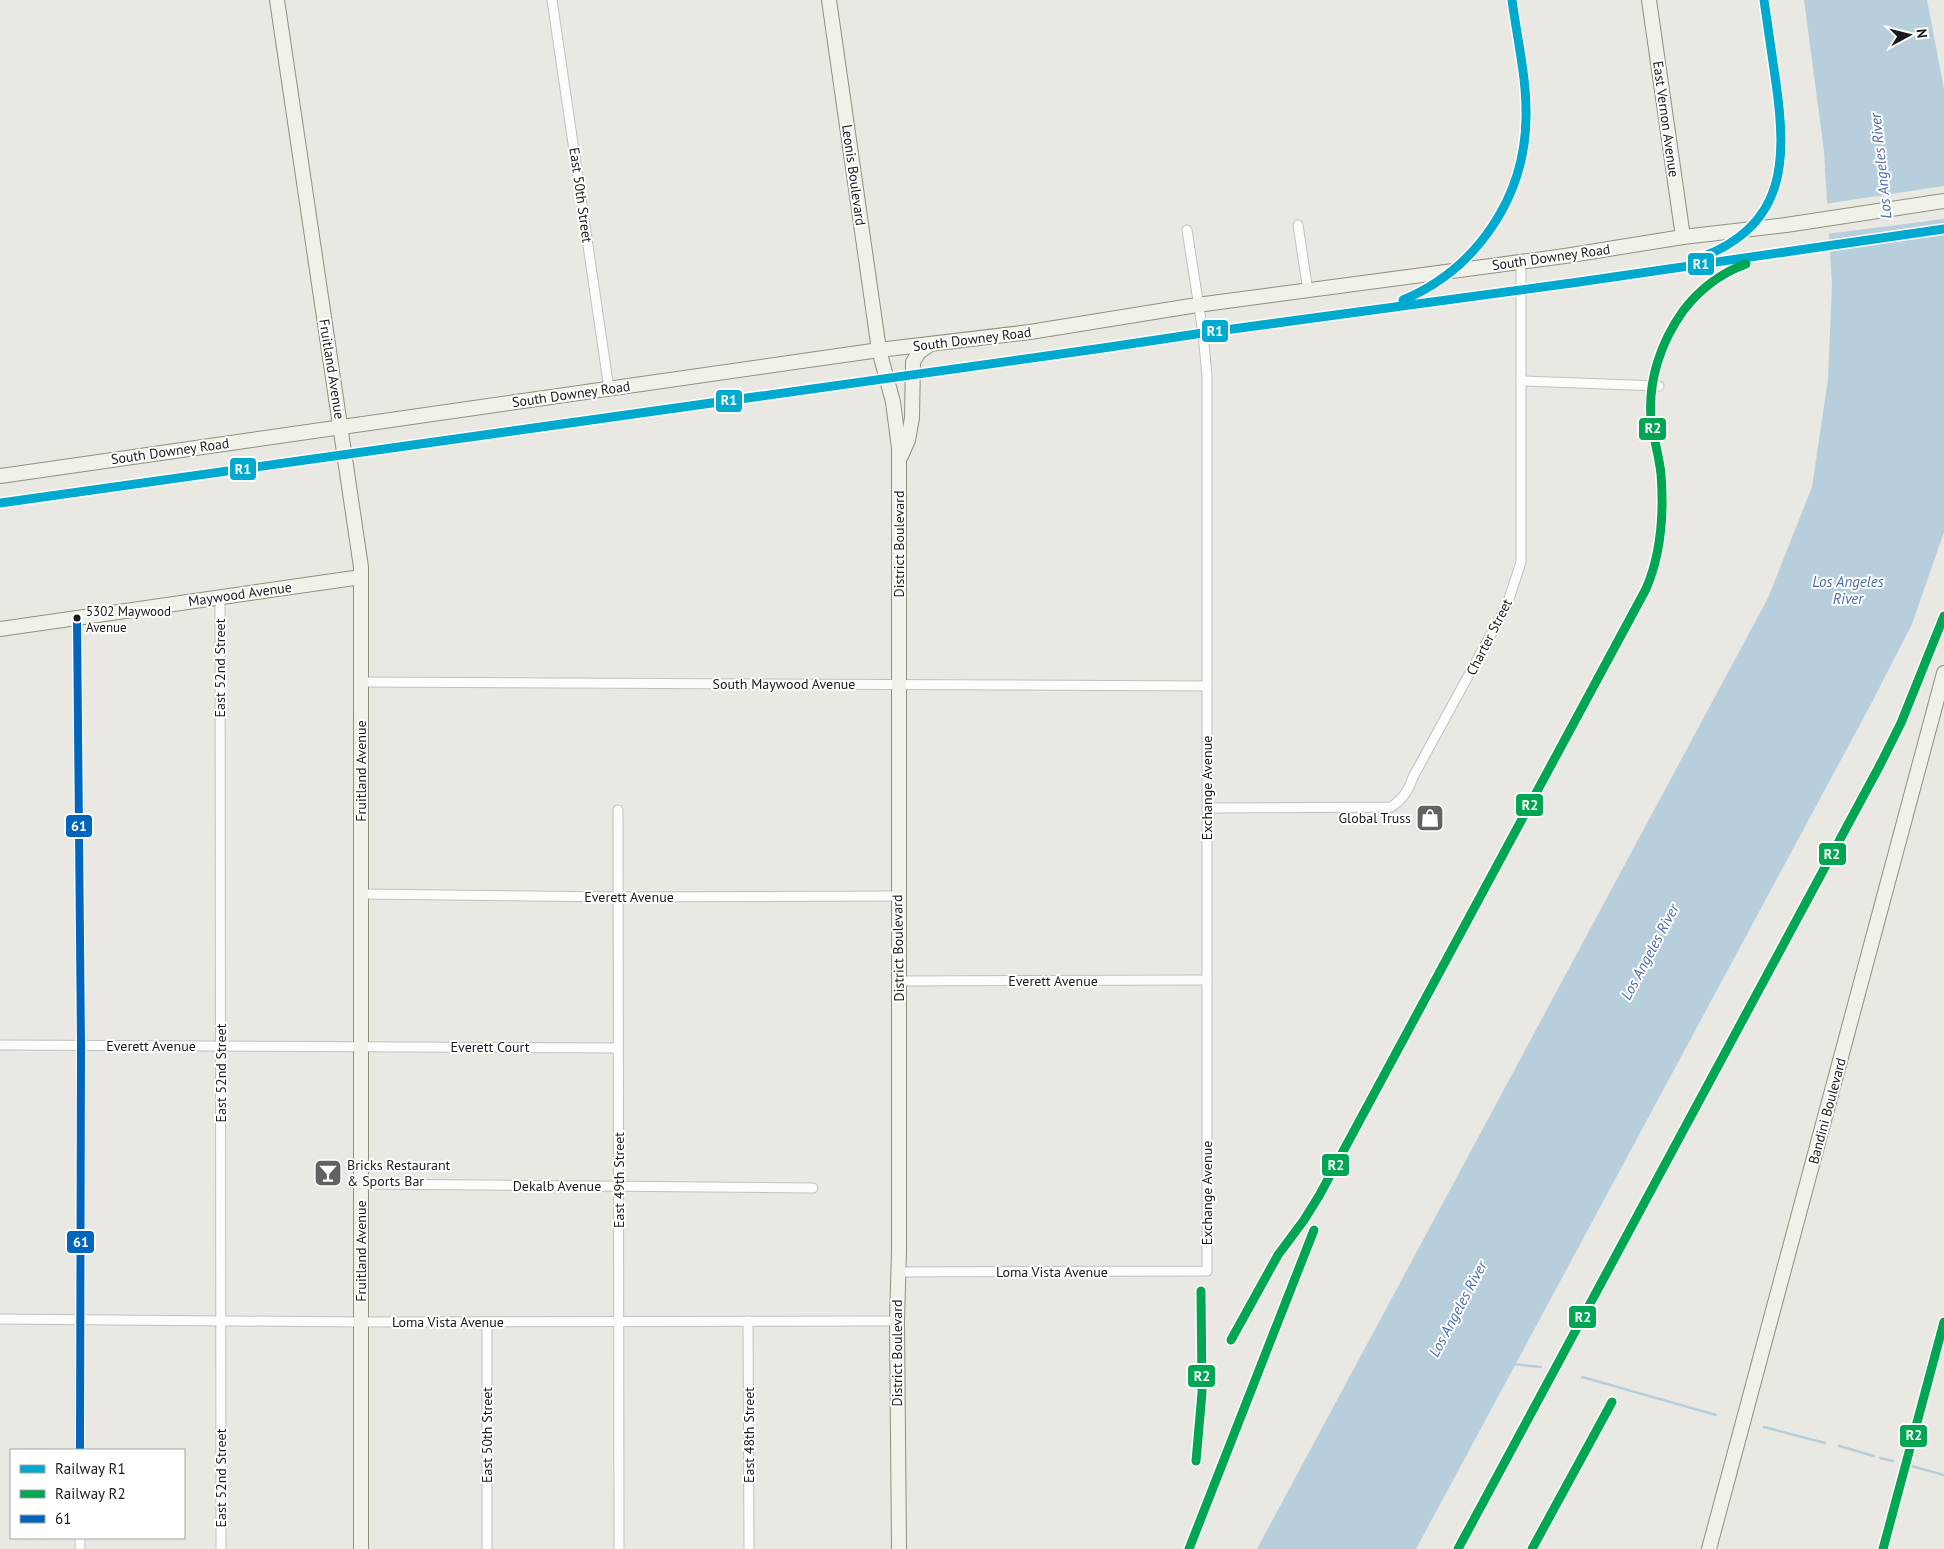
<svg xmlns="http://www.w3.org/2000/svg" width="1944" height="1549" font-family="'PT Sans',sans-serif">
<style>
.water{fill:#b7cfdc}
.pier{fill:#e9e8e3}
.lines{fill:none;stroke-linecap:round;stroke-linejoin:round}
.stream{stroke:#b7cfdc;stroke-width:2.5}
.street-casing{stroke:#c1c1bf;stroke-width:11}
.secondary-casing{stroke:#8d927c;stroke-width:16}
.street{stroke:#fcfcfb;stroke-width:9}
.secondary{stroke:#f0f1e9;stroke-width:14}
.bus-1-casing{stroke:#fff;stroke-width:11}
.bus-1{stroke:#0065bd;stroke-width:8}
.rail-1-casing{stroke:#fff;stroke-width:12}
.rail-2-casing{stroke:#fff;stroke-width:12}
.rail-1{stroke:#00a9ce;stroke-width:9}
.rail-2{stroke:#00a651;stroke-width:9}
.bus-dot{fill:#1a1a1a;stroke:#fff;stroke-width:2}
.labels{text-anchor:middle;stroke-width:4;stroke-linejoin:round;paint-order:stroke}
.bus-label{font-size:13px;fill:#1a1a1a;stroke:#fff;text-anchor:start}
.street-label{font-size:14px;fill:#1a1a1a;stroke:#fff}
.poi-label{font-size:14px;fill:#1a1a1a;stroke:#fff;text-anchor:end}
.water-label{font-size:15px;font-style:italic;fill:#4b6ba6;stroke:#fff}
.line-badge{stroke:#fff;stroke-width:2}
.badge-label{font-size:14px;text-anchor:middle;font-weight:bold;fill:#fff}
</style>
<rect width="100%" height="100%" fill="#e9e8e3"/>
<polygon class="water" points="1804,0 1927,0 1944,89 1944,532 1912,624 1871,704 1416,1549 1257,1549 1768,598 1812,487 1828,379 1832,285 1824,151"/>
<g class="pier">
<polygon points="1944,186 1944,219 1826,234 1824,204"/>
<polygon points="1944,225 1944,232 1827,248 1827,242"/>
</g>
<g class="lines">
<g class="stream">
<polyline points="1513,1364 1541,1367"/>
<polyline points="1582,1377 1716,1415"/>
<polyline points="1764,1427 1825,1443"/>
<polyline points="1839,1446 1874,1456"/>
<polyline points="1880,1458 1893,1461"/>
<polyline points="1908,1465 1944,1475"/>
</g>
<defs>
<g id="street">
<polyline points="552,0 609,389"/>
<polyline points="1298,225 1308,291"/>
<polyline points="1521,381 1659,386"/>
<polyline points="220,597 221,1549"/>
<polyline points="77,618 81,1045 80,1450"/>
<polyline points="361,682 1207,686"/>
<path d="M1207,808L1391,807C1404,798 1408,791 1413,777L1507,605L1521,562V262"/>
<polyline points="618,810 619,1549"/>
<polyline points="361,894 618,897 897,896"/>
<polyline points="899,981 1207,980"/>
<polyline points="0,1045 618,1048"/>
<polyline points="361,1184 813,1188"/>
<polyline points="898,1272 1207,1271 1207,376 1203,333 1187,230"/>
<polyline points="0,1319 361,1322 897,1321"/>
<polyline points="748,1321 749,1549"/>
<polyline points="487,1322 487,1549"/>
<polyline points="80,1538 80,1549"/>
</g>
<g id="secondary">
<polyline points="277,0 361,567 361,1549"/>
<polyline points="829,0 879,350 893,402 899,448 899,1251 897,1321 899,1549"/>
<polyline points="1649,0 1683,237"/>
<polyline points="901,456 908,440 912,418 913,362 919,352 929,345"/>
<polyline points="0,476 879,350 1030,332 1197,305 1565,256 1683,237 1786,225 1944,201"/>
<polyline points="0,629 361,577"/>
<polyline points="1709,1549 1944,673"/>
</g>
</defs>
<use href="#street" class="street-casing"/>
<use href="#secondary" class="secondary-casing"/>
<use href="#street" class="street"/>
<use href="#secondary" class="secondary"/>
<defs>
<polyline id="bus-1" points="77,618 81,1045 80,1450"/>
</defs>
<use href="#bus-1" class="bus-1-casing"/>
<use href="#bus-1" class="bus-1"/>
<defs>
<g id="rail-1">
<path d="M1702,257C1786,225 1787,161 1776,83C1772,55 1768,28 1764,0"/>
<path d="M1403,300C1477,269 1525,197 1526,118C1527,79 1517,38 1512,0"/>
<polyline points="0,503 1103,348 1203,333 1579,282 1944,229"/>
</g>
<g id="rail-2">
<path d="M1231,1340L1278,1255L1304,1220L1319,1196L1646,589C1662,552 1664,513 1661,474C1659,455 1653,437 1651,418C1648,380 1661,342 1683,311C1699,290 1721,273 1746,264"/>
<polyline points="1196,1461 1202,1393 1201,1291"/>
<polyline points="1189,1549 1314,1230"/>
<polyline points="1458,1549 1880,765 1901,723 1944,616"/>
<polyline points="1532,1549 1612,1402"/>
<polyline points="1883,1549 1944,1322"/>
</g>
</defs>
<use href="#rail-1" class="rail-1-casing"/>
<use href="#rail-2" class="rail-2-casing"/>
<use href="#rail-1" class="rail-1"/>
<use href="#rail-2" class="rail-2"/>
</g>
<defs>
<symbol id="shop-square" viewBox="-11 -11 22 22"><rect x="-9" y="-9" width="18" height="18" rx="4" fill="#626260" stroke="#fff"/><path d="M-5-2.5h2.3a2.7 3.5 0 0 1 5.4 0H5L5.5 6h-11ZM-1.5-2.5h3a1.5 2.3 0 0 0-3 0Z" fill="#fff"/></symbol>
<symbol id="bar-square" viewBox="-11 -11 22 22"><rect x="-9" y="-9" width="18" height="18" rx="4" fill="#626260" stroke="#fff"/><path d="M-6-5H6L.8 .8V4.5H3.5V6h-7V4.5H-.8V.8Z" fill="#fff"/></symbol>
</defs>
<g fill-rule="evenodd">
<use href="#shop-square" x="1414" y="802" width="32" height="32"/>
<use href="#bar-square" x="312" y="1157" width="32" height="32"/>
</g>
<circle class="bus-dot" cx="77" cy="618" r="4.5"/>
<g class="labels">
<g class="bus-label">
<text x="86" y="616">5302 Maywood<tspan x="86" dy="16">Avenue</tspan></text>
</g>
<g class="street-label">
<text transform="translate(1666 119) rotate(82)" y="5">East Vernon Avenue</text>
<text transform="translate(854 175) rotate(82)" y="5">Leonis Boulevard</text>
<text transform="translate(581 195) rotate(82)" y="5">East 50th Street</text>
<text transform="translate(1551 257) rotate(-8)" y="5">South Downey Road</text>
<text transform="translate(972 339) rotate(-7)" y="5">South Downey Road</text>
<text transform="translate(332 369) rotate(81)" y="5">Fruitland Avenue</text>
<text transform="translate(571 394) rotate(-8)" y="5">South Downey Road</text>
<text transform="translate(170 451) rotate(-8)" y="5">South Downey Road</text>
<text transform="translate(899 544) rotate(-90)" y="5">District Boulevard</text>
<text transform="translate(240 594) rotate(-8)" y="5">Maywood Avenue</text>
<text transform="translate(1489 637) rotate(-63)" y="5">Charter Street</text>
<text transform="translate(220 668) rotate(-90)" y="5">East 52nd Street</text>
<text x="784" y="689">South Maywood Avenue</text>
<text transform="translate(361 771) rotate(-90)" y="5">Fruitland Avenue</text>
<text transform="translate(1207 788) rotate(-90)" y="5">Exchange Avenue</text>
<text x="629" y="902">Everett Avenue</text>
<text transform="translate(898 948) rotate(-91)" y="5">District Boulevard</text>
<text x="1053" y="986">Everett Avenue</text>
<text x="151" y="1051">Everett Avenue</text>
<text x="490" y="1052">Everett Court</text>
<text transform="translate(221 1073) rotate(-90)" y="5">East 52nd Street</text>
<text transform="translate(1827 1111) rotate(-75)" y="5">Bandini Boulevard</text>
<text transform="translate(619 1180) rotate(-90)" y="5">East 49th Street</text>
<text x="557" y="1191">Dekalb Avenue</text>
<text transform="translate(1207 1193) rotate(-90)" y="5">Exchange Avenue</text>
<text transform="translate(361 1251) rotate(-90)" y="5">Fruitland Avenue</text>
<text x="1052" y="1277">Loma Vista Avenue</text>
<text x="448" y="1327">Loma Vista Avenue</text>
<text transform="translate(897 1353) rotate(-90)" y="5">District Boulevard</text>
<text transform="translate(487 1435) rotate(-90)" y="5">East 50th Street</text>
<text transform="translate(749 1435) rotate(-90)" y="5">East 48th Street</text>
<text transform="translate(221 1478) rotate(-90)" y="5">East 52nd Street</text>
</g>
<g class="poi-label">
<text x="1411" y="823">Global Truss</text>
<text x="347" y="1170" text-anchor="start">Bricks Restaurant<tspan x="347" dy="16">&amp; Sports Bar</tspan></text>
</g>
<g class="water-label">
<text transform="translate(1881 166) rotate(-96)" y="5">Los Angeles River</text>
<text x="1848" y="587">Los Angeles<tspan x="1848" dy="17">River</tspan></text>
<text transform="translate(1650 952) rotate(-62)" y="5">Los Angeles River</text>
<text transform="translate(1458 1309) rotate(-62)" y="5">Los Angeles River</text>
</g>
</g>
<g class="line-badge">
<rect x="1687" y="252" width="28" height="24" rx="5" fill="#00a9ce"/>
<rect x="1201" y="319" width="28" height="24" rx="5" fill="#00a9ce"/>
<rect x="715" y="389" width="28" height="24" rx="5" fill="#00a9ce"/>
<rect x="1638" y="417" width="29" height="24" rx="5" fill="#00a651"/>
<rect x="229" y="457" width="28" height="24" rx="5" fill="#00a9ce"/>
<rect x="1515" y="793" width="29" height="24" rx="5" fill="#00a651"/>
<rect x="65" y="814" width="28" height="24" rx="5" fill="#0065bd"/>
<rect x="1818" y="842" width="29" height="24" rx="5" fill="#00a651"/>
<rect x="1321" y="1153" width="29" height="24" rx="5" fill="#00a651"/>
<rect x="66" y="1230" width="29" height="24" rx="5" fill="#0065bd"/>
<rect x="1568" y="1305" width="29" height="24" rx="5" fill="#00a651"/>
<rect x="1187" y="1364" width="29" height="24" rx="5" fill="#00a651"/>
<rect x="1899" y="1424" width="29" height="24" rx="5" fill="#00a651"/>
</g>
<g class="badge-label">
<text x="1701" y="269">R1</text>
<text x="1215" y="336">R1</text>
<text x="729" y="405">R1</text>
<text x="1653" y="433">R2</text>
<text x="243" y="474">R1</text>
<text x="1530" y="810">R2</text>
<text x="79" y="831">61</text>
<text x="1832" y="859">R2</text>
<text x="1336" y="1170">R2</text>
<text x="81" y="1247">61</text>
<text x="1583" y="1322">R2</text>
<text x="1202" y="1381">R2</text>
<text x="1914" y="1440">R2</text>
</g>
<rect x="10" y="1449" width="175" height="90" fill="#ffffff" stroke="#a3a3a3"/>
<rect x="20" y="1465" width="25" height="8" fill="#00a9ce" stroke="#a3a3a3"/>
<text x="55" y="1474" font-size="15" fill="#1a1a1a">Railway R1</text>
<rect x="20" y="1490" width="25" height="8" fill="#00a651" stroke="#a3a3a3"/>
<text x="55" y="1499" font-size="15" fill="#1a1a1a">Railway R2</text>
<rect x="20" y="1515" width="25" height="8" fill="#0065bd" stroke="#a3a3a3"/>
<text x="55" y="1524" font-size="15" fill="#1a1a1a">61</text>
<g transform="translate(1909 35) rotate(83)" stroke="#ffffff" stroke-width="4" paint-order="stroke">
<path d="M0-4L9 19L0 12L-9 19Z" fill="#1a1a1a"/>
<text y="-8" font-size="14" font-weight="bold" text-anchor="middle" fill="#1a1a1a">N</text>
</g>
</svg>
